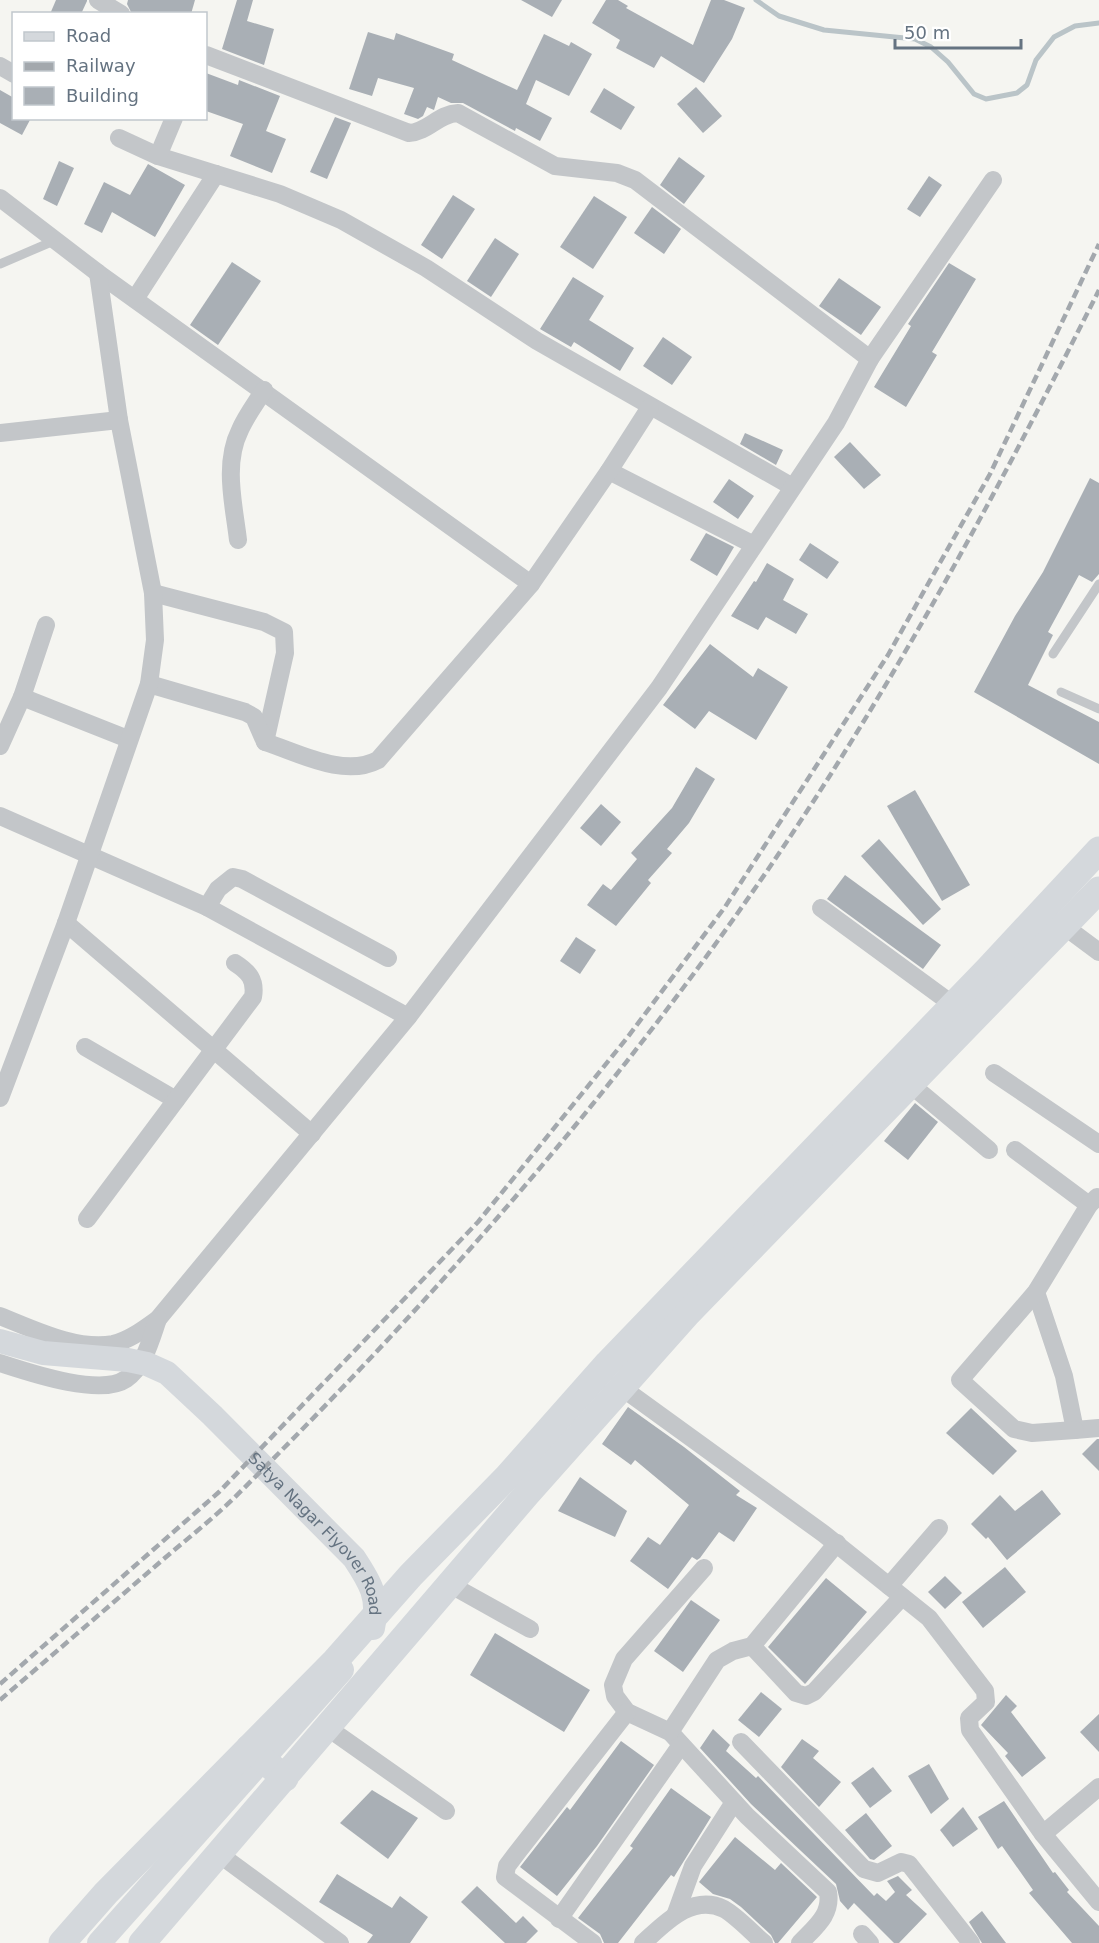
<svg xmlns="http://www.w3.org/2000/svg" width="1099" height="1943" font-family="'DejaVu Sans',sans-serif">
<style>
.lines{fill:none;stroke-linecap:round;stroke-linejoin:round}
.stream{stroke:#bac4c8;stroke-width:5}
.building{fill:#a9afb5}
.lane{stroke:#c3c6c9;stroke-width:9}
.street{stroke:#c3c6c9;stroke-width:18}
.secondary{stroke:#d4d8dc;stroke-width:24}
.primary{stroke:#d4d8dc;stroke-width:27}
.rail{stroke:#a3a8ad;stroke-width:4.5;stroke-dasharray:9 4.5;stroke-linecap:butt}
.labels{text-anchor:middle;stroke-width:6;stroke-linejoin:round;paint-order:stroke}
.street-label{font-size:16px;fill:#657381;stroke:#fff}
</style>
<rect width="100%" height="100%" fill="#f5f5f1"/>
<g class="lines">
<polyline class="stream" points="756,0 779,16 824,30 915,39 931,47 948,62 974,94 986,99 1017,93 1027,85 1036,60 1054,37 1075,26 1099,23"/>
</g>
<g class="building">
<polygon points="56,0 87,0 87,1 81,14 50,14"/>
<polygon points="128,0 195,0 191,14 132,14 127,4"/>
<polygon points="237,0 253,0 247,21 274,29 264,65 222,49"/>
<polygon points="521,0 562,0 552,17"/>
<polygon points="606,0 618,0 628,6 626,8 693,45 711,0 724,0 745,8 732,39 704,83 661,56 654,68 616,48 620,40 592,23"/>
<polygon points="368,32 394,40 396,33 454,54 452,60 517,90 544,34 569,46 571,42 592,54 569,96 536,80 526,104 552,118 540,141 516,128 515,131 463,103 451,103 438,97 434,110 427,107 423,116 418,119 404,114 414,88 378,78 372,96 349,89"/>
<polygon points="206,73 238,85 239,80 280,96 266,131 286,139 272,173 230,156 243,124 206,111"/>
<polygon points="696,87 722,116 703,133 677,104"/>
<polygon points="604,88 635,107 621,130 590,112"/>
<polygon points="0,90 14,98 14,118 31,118 22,135 0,123"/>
<polygon points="335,117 351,123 327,179 310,172"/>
<polygon points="679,157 705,176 684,204 660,185"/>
<polygon points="59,161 74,168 57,206 43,199"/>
<polygon points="148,164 185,185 155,237 112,212 102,233 84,224 104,182 130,195"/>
<polygon points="929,176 942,185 920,217 907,209"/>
<polygon points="453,195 475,209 442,259 421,245"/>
<polygon points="594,196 627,217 593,269 560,247"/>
<polygon points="652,207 681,229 664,254 634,233"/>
<polygon points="495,238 519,254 491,297 467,281"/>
<polygon points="232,262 261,281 218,345 190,325"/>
<polygon points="949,263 976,279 932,352 937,355 906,407 874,387 911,326 908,324"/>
<polygon points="573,277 604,296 589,320 634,348 620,371 574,342 571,347 540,329"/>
<polygon points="839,278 881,307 861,335 819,306"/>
<polygon points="663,337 692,357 672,385 643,366"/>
<polygon points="745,433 783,450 776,465 740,444"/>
<polygon points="850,442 881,475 864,489 834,457"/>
<polygon points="1090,478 1099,483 1099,574 1092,582 1079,575 1048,632 1053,635 1028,685 1099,722 1099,764 974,692 1015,616 1043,572"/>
<polygon points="729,479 754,496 738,519 713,502"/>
<polygon points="706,533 734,547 717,576 690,560"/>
<polygon points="810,543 839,562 827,579 799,560"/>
<polygon points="767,563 794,579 783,600 808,614 796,634 766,617 758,630 731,616 754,581 756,582"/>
<polygon points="710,644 753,677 758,668 788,687 756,740 709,711 695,729 663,705"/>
<polygon points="696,767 715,779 689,823 667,849 672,853 648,880 651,883 616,926 587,905 603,884 611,890 637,859 631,853 672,808"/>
<polygon points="915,790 970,885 942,901 887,806"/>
<polygon points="601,804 621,822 601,846 580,828"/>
<polygon points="879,839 941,909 923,925 861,856"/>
<polygon points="845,875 941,945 923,969 827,899"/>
<polygon points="576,937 596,950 580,974 560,961"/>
<polygon points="915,1103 938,1122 908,1160 884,1141"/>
<polygon points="628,1407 684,1447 740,1491 736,1495 757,1508 734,1542 719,1532 700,1558 697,1560 692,1557 668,1589 630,1561 648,1537 660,1545 689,1505 635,1460 631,1465 602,1444"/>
<polygon points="971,1408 1017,1451 993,1475 946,1433"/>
<polygon points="1097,1439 1099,1439 1099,1471 1082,1454"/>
<polygon points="580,1477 627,1511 615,1537 558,1511"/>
<polygon points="1042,1490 1061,1514 1007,1560 988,1537 986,1539 971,1524 1000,1495 1015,1511"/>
<polygon points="1005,1567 1026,1592 983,1628 962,1602"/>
<polygon points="945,1576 962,1593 945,1609 928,1592"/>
<polygon points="826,1578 867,1612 805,1684 768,1647"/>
<polygon points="691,1600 720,1620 683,1672 654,1651"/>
<polygon points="495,1633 590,1690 564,1732 470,1675"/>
<polygon points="761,1692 782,1709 759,1737 738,1720"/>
<polygon points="1006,1695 1017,1706 1011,1712 1046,1758 1022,1777 1005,1756 1008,1753 981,1725"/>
<polygon points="1099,1714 1099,1752 1080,1732"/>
<polygon points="713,1729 730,1745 726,1751 756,1778 758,1776 874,1896 877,1893 886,1901 895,1892 887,1881 898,1876 912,1890 906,1895 927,1914 899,1943 894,1943 854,1903 848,1910 840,1901 836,1884 751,1804 700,1748"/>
<polygon points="802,1739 819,1751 813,1758 841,1782 819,1807 781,1767"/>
<polygon points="621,1741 654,1765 597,1846 557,1896 520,1867 567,1807 570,1810"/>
<polygon points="929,1764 949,1799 931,1814 908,1776"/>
<polygon points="873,1767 892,1791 870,1808 851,1783"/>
<polygon points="671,1788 711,1817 674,1877 671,1875 618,1943 604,1943 600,1934 578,1918 633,1848 630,1846"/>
<polygon points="372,1790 418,1818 388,1859 340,1823"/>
<polygon points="1004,1801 1053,1873 1055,1872 1069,1890 1067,1892 1099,1926 1099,1943 1072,1943 1029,1893 1033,1890 1002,1846 998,1849 978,1817"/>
<polygon points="963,1807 978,1829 953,1847 940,1830"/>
<polygon points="866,1813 892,1846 874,1860 870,1859 845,1830"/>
<polygon points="735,1837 775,1870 781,1863 817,1897 778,1943 775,1943 771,1935 741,1907 730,1899 713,1894 699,1882"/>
<polygon points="337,1874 392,1908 400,1896 428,1917 410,1943 367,1943 373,1935 319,1902"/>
<polygon points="477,1886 516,1923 523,1916 538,1931 526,1943 505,1943 461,1902"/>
<polygon points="982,1911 1006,1943 982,1943 969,1922"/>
</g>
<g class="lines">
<g class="lane">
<polyline points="0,264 56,240"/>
<polyline points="1053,654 1099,584"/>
<polyline points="1061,692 1099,709"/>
</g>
<g class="street">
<polyline points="98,0 121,14"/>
<path d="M206,55L409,133C428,132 438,114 458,113L555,166L617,173L635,180L870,359"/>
<polyline points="0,66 14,74"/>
<polyline points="119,138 158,156 280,194 341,220 426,268 537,341 791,486"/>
<polyline points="158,156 174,118"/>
<polyline points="0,198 98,273 531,584"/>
<polyline points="135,299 216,174"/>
<polyline points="0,433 119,420"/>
<polyline points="609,471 754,545"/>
<path d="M238,540C234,505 223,464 240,430C246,416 256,403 264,390"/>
<polyline points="153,593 264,622 284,632 285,653 265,742"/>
<path d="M149,684L245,712L254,717L265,742C299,753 344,778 378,760L531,584L609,471L650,407"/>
<polyline points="22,697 128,739"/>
<polyline points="0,746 22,697 46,625"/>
<polyline points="0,816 207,907 408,1017"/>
<polyline points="207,907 218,889 233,877 242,879 388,958"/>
<polyline points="821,908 952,1004"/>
<polyline points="66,923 312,1134"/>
<polyline points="1064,926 1099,952"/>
<polyline points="85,1047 176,1100"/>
<polyline points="994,1073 1099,1144"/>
<polyline points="910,1084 989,1150"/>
<polyline points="0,1098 66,923 149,684 155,640 153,593 119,420 98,273"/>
<polyline points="1015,1150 1089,1205"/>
<path d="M87,1219L253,997C256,980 249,972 235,963"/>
<polyline points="1036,1292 1064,1376 1075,1430 1099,1428"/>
<path d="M0,1316C33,1329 77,1351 113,1344C130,1340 144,1329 158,1319L408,1017L659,688L836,423L870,359L993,180"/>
<path d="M0,1363C28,1372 100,1397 126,1379C144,1367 151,1339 158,1319"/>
<polyline points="621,1387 824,1534 929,1618 985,1691 986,1702 969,1718 970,1730 1043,1834 1099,1902"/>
<polyline points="1075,1430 1032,1433 1014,1429 960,1380 1036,1292 1089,1205 1097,1197"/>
<path d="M704,1568L624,1659L613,1685L615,1696L627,1712L670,1732L747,1816L828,1892C832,1915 815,1927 800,1943"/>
<polyline points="451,1585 530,1629"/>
<polyline points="889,1586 939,1528"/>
<polyline points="752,1646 796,1693 806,1696 814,1692 902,1597"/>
<polyline points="328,1728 446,1811"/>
<polyline points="670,1732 717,1660 733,1651 752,1646 837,1543"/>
<polyline points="741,1742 864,1869 878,1873 901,1862 909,1864 971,1943"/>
<polyline points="1043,1834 1099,1787"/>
<polyline points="219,1854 340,1943"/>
<polyline points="676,1913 693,1866 734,1802"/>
<polyline points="559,1919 681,1745"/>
<polyline points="862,1934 870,1943"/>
<polyline points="593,1943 505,1877 507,1866 516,1854 627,1712"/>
<path d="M643,1943C664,1924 692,1893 724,1909C738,1917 752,1933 764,1943"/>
</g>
<g class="secondary">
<path id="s1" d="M0,1341L43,1353L128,1360L147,1364L167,1373L212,1415L354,1558C370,1582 380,1598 373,1628"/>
<polyline points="99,1943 342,1670"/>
</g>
<g class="primary">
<polyline points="249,1748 285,1778"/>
<polyline points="62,1943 106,1893 335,1661 411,1575 507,1477 608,1363 988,969 1099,850"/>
<polyline points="142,1943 527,1494 688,1313 1099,890"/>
</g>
<g class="rail">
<polyline points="0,1684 219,1492 478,1222 627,1038 725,907 888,655 990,474 1099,244"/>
<path d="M0,1700C50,1657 101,1613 151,1570C178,1546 207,1524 233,1499C428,1306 611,1098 767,871C893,687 999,489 1099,290"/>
</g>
</g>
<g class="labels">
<g class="street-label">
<text dy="6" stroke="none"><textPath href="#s1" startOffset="393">Satya Nagar Flyover Road</textPath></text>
</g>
</g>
<rect x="12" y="12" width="195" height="108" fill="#ffffff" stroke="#c1c7cd" stroke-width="1.5"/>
<rect x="24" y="32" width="30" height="9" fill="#d4d8dc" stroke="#c1c7cd" stroke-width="1.5"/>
<text x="66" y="42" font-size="18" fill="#657381">Road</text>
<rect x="24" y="62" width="30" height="9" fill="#a3a8ad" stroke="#c1c7cd" stroke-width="1.5"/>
<text x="66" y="72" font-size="18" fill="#657381">Railway</text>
<rect x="24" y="87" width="30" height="18" fill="#a9afb5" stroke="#c1c7cd" stroke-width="1.5"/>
<text x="66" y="102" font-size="18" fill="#657381">Building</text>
<path d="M895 39v9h126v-9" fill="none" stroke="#657381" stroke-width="3"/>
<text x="904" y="39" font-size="18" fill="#657381" stroke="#ffffff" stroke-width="4.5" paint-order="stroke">50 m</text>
</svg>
